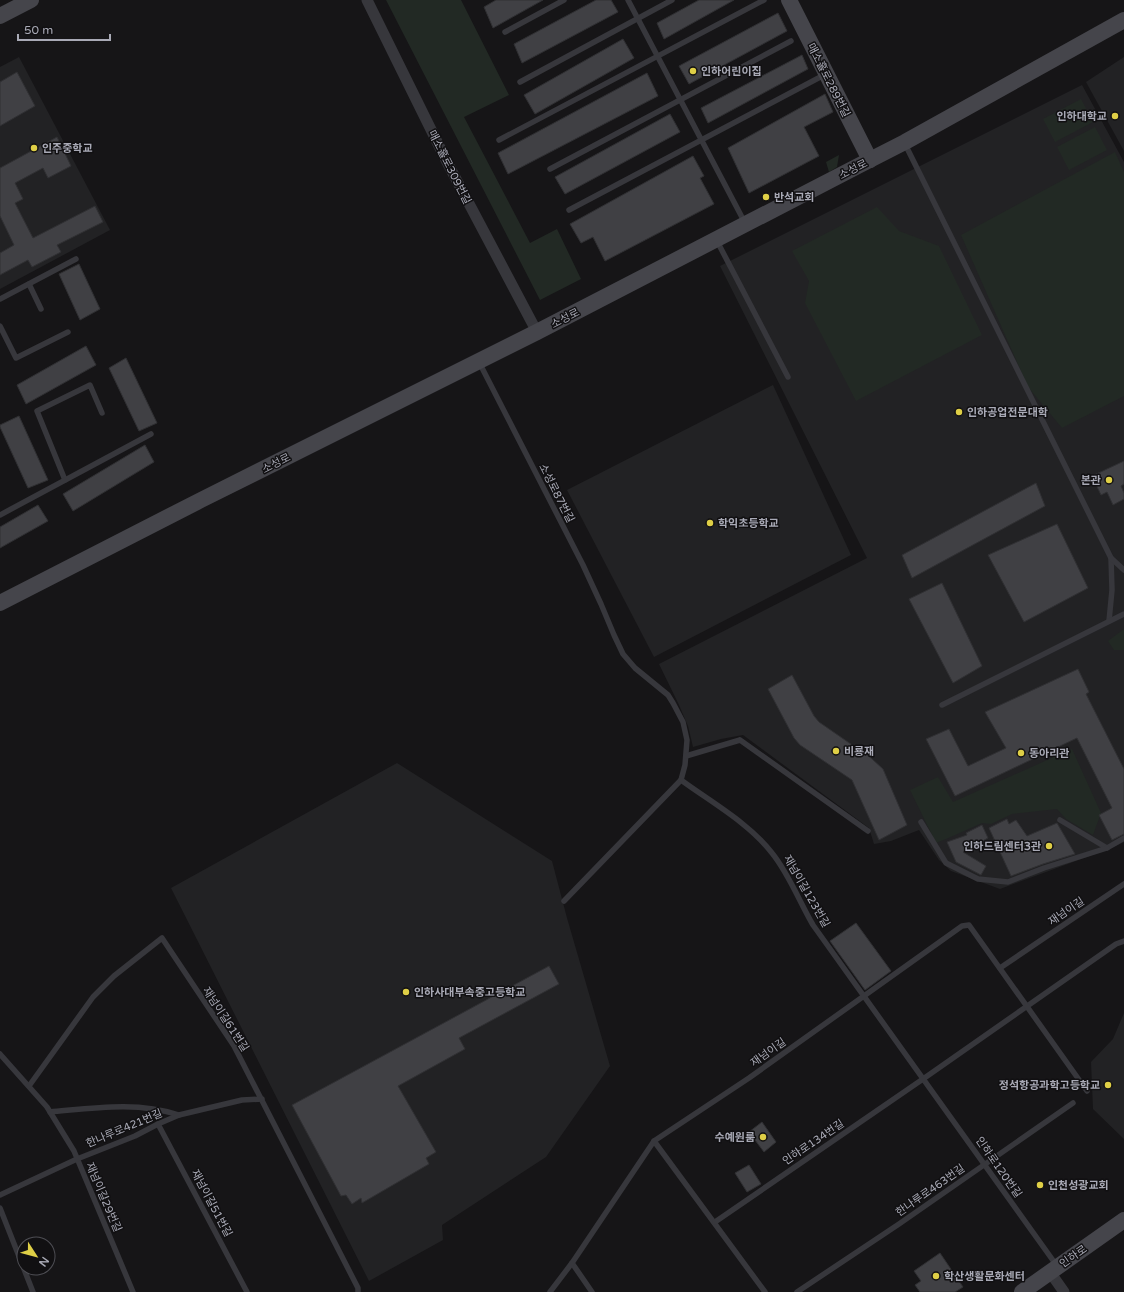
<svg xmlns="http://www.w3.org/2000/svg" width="1124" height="1292" font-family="'Varela Round','Noto Sans KR',sans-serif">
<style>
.built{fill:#222224}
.green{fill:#222924}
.building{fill:#404044;stroke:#303033}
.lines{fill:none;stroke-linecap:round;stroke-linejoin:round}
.lane{stroke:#37373c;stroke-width:5.5}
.street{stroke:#37373c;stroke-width:11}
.secondary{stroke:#45454b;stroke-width:16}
.poi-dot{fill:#dfcf46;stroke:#111012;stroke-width:1.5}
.labels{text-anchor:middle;stroke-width:3;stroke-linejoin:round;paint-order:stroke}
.poi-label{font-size:11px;font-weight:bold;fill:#a9aab6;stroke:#111012;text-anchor:start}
.street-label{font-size:11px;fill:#a9aab6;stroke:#111012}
</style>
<rect width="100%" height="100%" fill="#161517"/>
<g class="built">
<polygon points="19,57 110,230 0,289 0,67"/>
<polygon points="1124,57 1124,151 1086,82"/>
<polygon points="1082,85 1124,162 1124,842 1114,847 1000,889 951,871 939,860 919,830 891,841 874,844 869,828 743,735 721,739 693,747 688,726 679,705 659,664 867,558 720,266"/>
<polygon points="773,385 851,555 654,657 567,490"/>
<polygon points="397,763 552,861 567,918 610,1066 546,1157 442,1225 443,1240 369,1281 171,888"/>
<polygon points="1124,1013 1124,1139 1093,1109 1091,1062 1113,1039"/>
</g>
<g class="green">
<polygon points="386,0 461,0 509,95 464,117 530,243 557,229 581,279 540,300"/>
<polygon points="1081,99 1093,122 1055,142 1043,119"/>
<polygon points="1095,127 1107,150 1069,170 1057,147"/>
<polygon points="1115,152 1124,172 1124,396 1062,428 1028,387 961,235"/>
<polygon points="839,155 837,167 829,172 826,162"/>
<polygon points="877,207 899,231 939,246 982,335 856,401 805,303 809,281 792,251"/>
<polygon points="1124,629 1124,650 1114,650 1108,641"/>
<polygon points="1072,749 1101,813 1093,835 1066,819 1057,809 1012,814 991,824 982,823 946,839 936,843 910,790 938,777 953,802"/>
</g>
<g class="building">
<polygon points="496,0 543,0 493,28 484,7"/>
<polygon points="596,0 611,0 618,12 522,63 514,44"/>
<polygon points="699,0 734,0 664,39 657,23"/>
<polygon points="778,13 787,31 689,84 679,66"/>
<polygon points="623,39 634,58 535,114 524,95"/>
<polygon points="802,55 808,69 708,123 701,108"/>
<polygon points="17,72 35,106 0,126 0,82"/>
<polygon points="647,73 658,96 508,174 498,153"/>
<polygon points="825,94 833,112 804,127 819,156 749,193 728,148"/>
<polygon points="670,114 680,132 565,194 555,177"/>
<polygon points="57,137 71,166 48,178 43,168 15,183 23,199 15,203 33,238 95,206 103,222 57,245 61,252 32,267 28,260 0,275 0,253 14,245 0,216 0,168"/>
<polygon points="693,156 704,176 700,178 714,204 605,261 593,237 581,243 570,224"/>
<polygon points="79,264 100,309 80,320 59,274"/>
<polygon points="86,346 96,365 26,404 17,385"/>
<polygon points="126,358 157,423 139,431 109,368"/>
<polygon points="19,416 48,480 28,488 0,427 0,425"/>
<polygon points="145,445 154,462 73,511 63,494"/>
<polygon points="1124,461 1124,484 1121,486 1124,493 1124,499 1113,505 1107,492 1101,495 1092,476"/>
<polygon points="1036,483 1045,506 912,578 902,555"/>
<polygon points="38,505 48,521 0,548 0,527"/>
<polygon points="1057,524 1088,588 1024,622 988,555"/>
<polygon points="942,583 982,666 953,683 909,599"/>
<polygon points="1078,669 1089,692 1086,694 1124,769 1124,834 1112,840 1099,815 1112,808 1077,738 955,796 926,739 949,729 968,766 1006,748 985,712"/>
<polygon points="792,675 814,716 819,722 871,758 883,769 907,825 879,840 852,780 800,745 794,738 768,689"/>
<polygon points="1007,819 1009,824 1016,820 1027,836 1057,823 1075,854 1043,864 1011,876 989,828"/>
<polygon points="982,825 988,838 963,852 986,866 981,875 956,862 947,842 967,835 966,833"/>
<polygon points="856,923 891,971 865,990 830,941"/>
<polygon points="549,966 559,984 459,1038 465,1049 398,1086 436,1152 426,1158 429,1164 362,1203 361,1198 352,1204 346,1195 341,1196 292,1105"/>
<polygon points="762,1122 776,1142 764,1152 749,1132"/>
<polygon points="749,1165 761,1184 747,1192 735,1173"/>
<polygon points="940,1253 963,1287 955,1292 920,1292 915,1285 921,1281 914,1271"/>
</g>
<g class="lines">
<g class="lane">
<polyline points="628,0 745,223"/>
<polyline points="505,32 564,0"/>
<polyline points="520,82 672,0"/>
<polyline points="499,140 764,0"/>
<polyline points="905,144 1111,558 1112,590 1109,621"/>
<polyline points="550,169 791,41"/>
<polyline points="569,210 826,74"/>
<polyline points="717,241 788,377"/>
<polyline points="29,284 41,309"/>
<polyline points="0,299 76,259"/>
<polyline points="0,326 16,358 68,332"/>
<polyline points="479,362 583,565 601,604 614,635 623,654 635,668 668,695 673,703 683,722 687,740 685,765 681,780 564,901"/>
<polyline points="65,480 37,411 90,385 102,413"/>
<polyline points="0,515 151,434"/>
<polyline points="1111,558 1124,570"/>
<polyline points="942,705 1124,614"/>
<polyline points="686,756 740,740 868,831 740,740"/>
<path d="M681,780C711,802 749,823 772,853C789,874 799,901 813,925L1057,1266"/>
<polyline points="1060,820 1107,848 1124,838"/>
<polyline points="921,822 946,863 978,879 1008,882 1044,868 1107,848"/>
<polyline points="1000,968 1124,884"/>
<polyline points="0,1054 47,1107 74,1151 133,1292"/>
<polyline points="29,1086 93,997 114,976 162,938 234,1046 358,1288 358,1292"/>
<path d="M50,1112C94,1108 137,1101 179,1115"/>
<polyline points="158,1124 247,1292"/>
<polyline points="654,1141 765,1292"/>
<polyline points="0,1195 77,1159 135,1136 158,1124 179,1115 242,1100 262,1099"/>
<polyline points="0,1208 33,1292"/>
<polyline points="715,1222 923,1079 1116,944 1124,941"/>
<polyline points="572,1263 592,1292"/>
<polyline points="550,1292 572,1263 654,1141 749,1078 962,926 969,925 1087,1091"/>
<polyline points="797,1292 899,1224 1073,1103"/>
</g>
<g class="street">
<polyline points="367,0 447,162 537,332"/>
<polyline points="1050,1272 1064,1292"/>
</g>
<g class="secondary">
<polyline points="789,0 870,160"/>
<polyline points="0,16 31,0"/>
<polyline points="0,603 201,500 537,332 858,166 905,142 1124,20"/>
<polyline points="1022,1292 1124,1220"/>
</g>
</g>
<g class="poi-dot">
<circle cx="693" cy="71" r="4"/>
<circle cx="1115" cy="116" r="4"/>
<circle cx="34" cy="148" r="4"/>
<circle cx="766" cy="197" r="4"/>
<circle cx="959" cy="412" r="4"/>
<circle cx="1109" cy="480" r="4"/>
<circle cx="710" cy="523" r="4"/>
<circle cx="836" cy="751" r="4"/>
<circle cx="1021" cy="753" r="4"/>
<circle cx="1049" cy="846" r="4"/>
<circle cx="406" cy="992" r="4"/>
<circle cx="1108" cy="1085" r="4"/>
<circle cx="763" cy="1137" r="4"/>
<circle cx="1040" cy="1185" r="4"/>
<circle cx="936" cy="1276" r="4"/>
</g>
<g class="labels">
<g class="poi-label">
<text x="701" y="75">인하어린이집</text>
<text x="1107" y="120" text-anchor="end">인하대학교</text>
<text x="42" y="152">인주중학교</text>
<text x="774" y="201">반석교회</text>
<text x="967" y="416">인하공업전문대학</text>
<text x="1101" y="484" text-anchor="end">본관</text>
<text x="718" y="527">학익초등학교</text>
<text x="844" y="755">비룡재</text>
<text x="1029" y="757">동아리관</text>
<text x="1041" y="850" text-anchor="end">인하드림센터3관</text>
<text x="414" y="996">인하사대부속중고등학교</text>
<text x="1100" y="1089" text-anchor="end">정석항공과학고등학교</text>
<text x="755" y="1141" text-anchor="end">수예원룸</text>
<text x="1048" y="1189">인천성광교회</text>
<text x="944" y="1280">학산생활문화센터</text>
</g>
<g class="street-label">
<text transform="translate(829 80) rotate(63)" y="4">매소홀로289번길</text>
<text transform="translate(450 167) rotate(63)" y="4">매소홀로309번길</text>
<text transform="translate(853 169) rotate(-27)" y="4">소성로</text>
<text transform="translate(565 318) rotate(-27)" y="4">소성로</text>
<text transform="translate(276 463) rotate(-27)" y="4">소성로</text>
<text transform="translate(557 493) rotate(63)" y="4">소성로87번길</text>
<text transform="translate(807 891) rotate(60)" y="4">재넘이길123번길</text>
<text transform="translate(1066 911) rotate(-34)" y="4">재넘이길</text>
<text transform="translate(226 1019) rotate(57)" y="4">재넘이길61번길</text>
<text transform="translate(768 1052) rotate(-35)" y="4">재넘이길</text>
<text transform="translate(124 1128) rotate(-23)" y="4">한나루로421번길</text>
<text transform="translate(813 1142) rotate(-34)" y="4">인하로134번길</text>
<text transform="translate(999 1167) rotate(55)" y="4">인하로120번길</text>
<text transform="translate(930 1190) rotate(-35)" y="4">한나루로463번길</text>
<text transform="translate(104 1197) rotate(67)" y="4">재넘이길29번길</text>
<text transform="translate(212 1203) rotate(62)" y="4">재넘이길51번길</text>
<text transform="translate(1073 1256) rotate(-35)" y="4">인하로</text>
</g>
</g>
<g transform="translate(36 1256) rotate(126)"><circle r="19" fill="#111012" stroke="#4e4e54"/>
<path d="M0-3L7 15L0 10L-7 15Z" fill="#dfcf46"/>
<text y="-6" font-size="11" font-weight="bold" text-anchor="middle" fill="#a9aab6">N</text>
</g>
<path d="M18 34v6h92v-6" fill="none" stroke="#a9aab6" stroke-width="2"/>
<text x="24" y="34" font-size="12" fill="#a9aab6" stroke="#111012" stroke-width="3" paint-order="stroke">50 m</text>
</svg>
